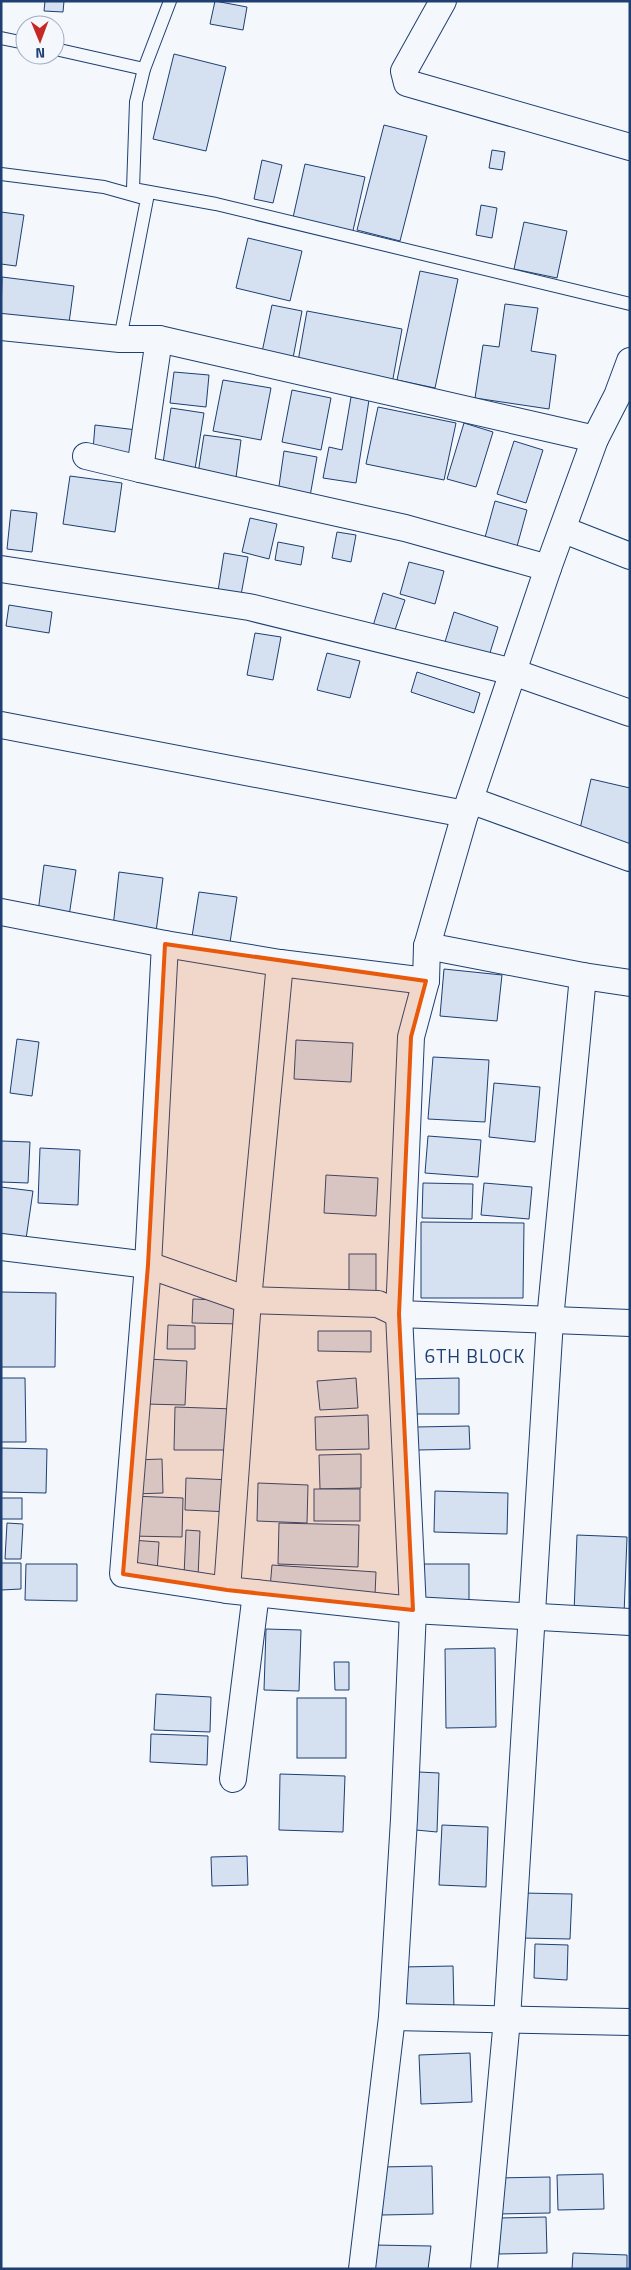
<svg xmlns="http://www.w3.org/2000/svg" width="631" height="2270" font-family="'Titillium Web',sans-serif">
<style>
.building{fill:#d5e0f0;stroke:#1d3f73}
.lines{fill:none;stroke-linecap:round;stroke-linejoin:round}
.lane-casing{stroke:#1d3f73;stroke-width:14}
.street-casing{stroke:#1d3f73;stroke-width:28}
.lane{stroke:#f4f7fb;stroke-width:12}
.street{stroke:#f4f7fb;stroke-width:26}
.marked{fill:#e8590c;fill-opacity:0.2;stroke:#e8590c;stroke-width:4;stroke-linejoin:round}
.labels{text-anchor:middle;stroke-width:4;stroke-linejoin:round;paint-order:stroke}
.neighbourhood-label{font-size:19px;letter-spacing:1px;fill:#1d3f73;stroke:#f4f7fb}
</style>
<rect width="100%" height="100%" fill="#f4f7fb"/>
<g class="building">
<polygon points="45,1 64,1 63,12 44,11"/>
<polygon points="215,1 247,7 243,30 210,24"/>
<polygon points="174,54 226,67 206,151 153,139"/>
<polygon points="384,125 427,136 400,241 357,230"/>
<polygon points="492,150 505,152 502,170 489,168"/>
<polygon points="262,160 282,165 273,203 254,199"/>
<polygon points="305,164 365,177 352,235 292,222"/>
<polygon points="481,205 497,208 492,238 476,235"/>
<polygon points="1,212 24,215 16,266 1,264"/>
<polygon points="524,222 567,231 557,278 514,269"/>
<polygon points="248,238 302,251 290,301 236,288"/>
<polygon points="420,271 458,279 435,388 397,380"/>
<polygon points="2,277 74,286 69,323 1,314"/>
<polygon points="505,304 538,308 531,351 556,355 549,409 475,398 483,345 499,347"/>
<polygon points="272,305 302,311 293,358 262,352"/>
<polygon points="307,311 402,329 392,384 297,367"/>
<polygon points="174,372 209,375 206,407 170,403"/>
<polygon points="223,380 271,388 261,440 213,431"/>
<polygon points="292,390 331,398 321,450 282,442"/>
<polygon points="351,397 369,400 356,483 323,478 329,447 342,450"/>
<polygon points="378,407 456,423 444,480 366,464"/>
<polygon points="171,408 204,413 194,475 162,470"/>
<polygon points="464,423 493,432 476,487 447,479"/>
<polygon points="95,425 137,430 134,455 93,450"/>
<polygon points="204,435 241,440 235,485 197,480"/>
<polygon points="514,441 543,450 526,503 497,494"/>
<polygon points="284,451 317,457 309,502 278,493"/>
<polygon points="70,476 122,483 115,532 63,524"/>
<polygon points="495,501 527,510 516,550 484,541"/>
<polygon points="11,510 37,513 32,552 7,549"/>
<polygon points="250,518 277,524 269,559 242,552"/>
<polygon points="337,532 356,535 351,562 332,558"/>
<polygon points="278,542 304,547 301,565 275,560"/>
<polygon points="224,553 248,557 241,595 218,591"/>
<polygon points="409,562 444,571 435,604 400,594"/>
<polygon points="383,593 405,600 394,633 373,626"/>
<polygon points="9,605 52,612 49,633 6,626"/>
<polygon points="454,612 498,627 489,656 445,642"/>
<polygon points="255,633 281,637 273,680 247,675"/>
<polygon points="327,653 360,661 350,698 317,690"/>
<polygon points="417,672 480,693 474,713 411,692"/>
<polygon points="591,779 630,788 630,840 628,849 578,838"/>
<polygon points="44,865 76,870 69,916 38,912"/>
<polygon points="119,872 163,878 156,932 113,927"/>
<polygon points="199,892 237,897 229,949 191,943"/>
<polygon points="444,969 502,975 497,1021 440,1016"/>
<polygon points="17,1039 39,1042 32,1096 10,1093"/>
<polygon points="296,1040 353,1043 351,1082 294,1079"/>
<polygon points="433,1057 489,1060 485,1122 428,1119"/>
<polygon points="494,1083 540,1087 535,1142 489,1137"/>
<polygon points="428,1136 481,1140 478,1177 425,1173"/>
<polygon points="1,1141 30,1142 28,1183 1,1182"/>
<polygon points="40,1148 80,1150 78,1205 38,1203"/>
<polygon points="326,1175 378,1178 376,1216 324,1213"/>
<polygon points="423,1183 473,1184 472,1219 422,1218"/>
<polygon points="484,1183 532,1187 529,1219 481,1215"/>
<polygon points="1,1187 33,1191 26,1239 1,1236"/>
<polygon points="421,1222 524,1223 523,1298 421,1298"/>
<rect x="349" y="1254" width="27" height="38"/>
<polygon points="1,1292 56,1293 55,1367 1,1367"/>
<polygon points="193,1299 243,1301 242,1324 192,1323"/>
<polygon points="168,1325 195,1326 195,1349 167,1349"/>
<polygon points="318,1331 371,1331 371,1352 318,1351"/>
<polygon points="147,1359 187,1361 185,1405 145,1404"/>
<polygon points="1,1378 25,1378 26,1442 1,1442"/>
<polygon points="356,1378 358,1408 320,1410 317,1381"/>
<polygon points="459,1378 459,1414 410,1414 410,1379"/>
<polygon points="175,1407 234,1409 234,1450 174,1450"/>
<polygon points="368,1415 369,1449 316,1450 315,1417"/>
<polygon points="469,1426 470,1449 417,1450 416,1427"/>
<polygon points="1,1448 47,1449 46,1493 1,1492"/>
<polygon points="361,1454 361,1488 320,1489 319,1455"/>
<polygon points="162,1459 163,1493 134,1494 134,1460"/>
<polygon points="186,1478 232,1480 231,1512 185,1510"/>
<polygon points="258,1483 308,1485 307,1523 257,1521"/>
<rect x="314" y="1489" width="46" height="32"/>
<polygon points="435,1491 508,1493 507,1534 434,1532"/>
<polygon points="131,1496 183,1498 182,1537 130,1536"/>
<rect x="1" y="1498" width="21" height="21"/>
<polygon points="7,1523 23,1524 21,1559 5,1559"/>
<polygon points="279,1523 359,1525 358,1567 278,1564"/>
<polygon points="186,1530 200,1531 198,1577 184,1576"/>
<polygon points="577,1535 627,1537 624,1615 574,1613"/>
<polygon points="131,1540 159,1542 157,1573 129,1571"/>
<polygon points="1,1563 21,1563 21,1589 1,1590"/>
<polygon points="26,1564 77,1564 77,1601 25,1600"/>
<rect x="424" y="1564" width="45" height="39"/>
<polygon points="272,1565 376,1572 375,1595 270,1588"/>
<polygon points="266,1629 301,1630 299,1691 264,1690"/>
<polygon points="495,1648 496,1727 446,1728 445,1649"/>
<polygon points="334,1662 349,1662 349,1690 335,1690"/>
<polygon points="156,1694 211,1697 210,1732 154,1730"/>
<rect x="297" y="1698" width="49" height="60"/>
<polygon points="151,1734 208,1736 207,1765 150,1762"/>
<polygon points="419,1772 439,1773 437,1832 416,1830"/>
<polygon points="280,1774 345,1776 343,1832 279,1830"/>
<polygon points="442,1825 488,1827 486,1887 439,1885"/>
<polygon points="247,1856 248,1885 212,1886 211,1857"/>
<polygon points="523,1893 572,1894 570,1939 521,1938"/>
<polygon points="535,1944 568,1945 567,1980 534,1978"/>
<polygon points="453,1966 454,2010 403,2011 402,1967"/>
<polygon points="470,2053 472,2102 421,2104 419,2055"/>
<polygon points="432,2166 433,2214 382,2215 381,2167"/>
<polygon points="603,2174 604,2209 558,2210 557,2175"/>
<polygon points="550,2177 550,2213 497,2214 496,2178"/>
<polygon points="546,2217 547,2253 499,2254 499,2218"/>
<polygon points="373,2245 431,2246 428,2269 372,2269"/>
<polygon points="573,2253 627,2255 627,2269 572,2269"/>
</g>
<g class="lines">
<defs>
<g id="lane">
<polyline points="170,1 144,69 136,102 133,189 216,204 630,304"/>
<polyline points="1,38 25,43"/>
<polyline points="55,49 144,69"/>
<polyline points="1,174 104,187 147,199 120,339"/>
</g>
<g id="street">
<polyline points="443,1 404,71 407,83 630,147"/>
<polyline points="1,327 120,339 159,339 595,439"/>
<polyline points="86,456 140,469 159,339"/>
<polyline points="140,469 405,528 548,568"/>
<polyline points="564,530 630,556"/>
<polyline points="1,569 249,607 513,672 630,713"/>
<polyline points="1,725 465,814"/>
<polyline points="470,800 630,858"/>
<polyline points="1,912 165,944 280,963 426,981"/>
<polyline points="165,944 148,1265 123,1574 227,1590 413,1610 630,1622"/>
<polyline points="427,946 583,976 630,983"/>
<polyline points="1,1247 148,1265 248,1300 378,1304 399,1314 630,1323"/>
<polyline points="227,1590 248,1300 280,963"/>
<polyline points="233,1779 256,1593"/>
<polyline points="392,2017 630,2022"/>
<polyline points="362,2269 392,2017 404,1819 413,1610 399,1314 411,1037 426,981 427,946 465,814 548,568 595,439 617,396 630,361"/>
<polyline points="484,2269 507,2019 550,1320 583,976"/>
</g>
</defs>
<use href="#lane" class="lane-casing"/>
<use href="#street" class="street-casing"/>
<use href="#lane" class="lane"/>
<use href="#street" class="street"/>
</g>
<path class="marked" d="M165,944L426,981L411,1037L399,1314L413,1610L227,1590L123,1574L148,1265Z"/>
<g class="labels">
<g class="neighbourhood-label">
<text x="475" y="1363">6TH BLOCK</text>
</g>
</g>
<rect width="631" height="2270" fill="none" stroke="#1d3f73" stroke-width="5"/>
<g transform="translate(40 40) rotate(179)"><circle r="24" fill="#f4f7fb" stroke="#9eadc5"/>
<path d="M0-4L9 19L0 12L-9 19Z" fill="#c62828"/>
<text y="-8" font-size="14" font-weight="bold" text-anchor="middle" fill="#1d3f73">N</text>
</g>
</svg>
